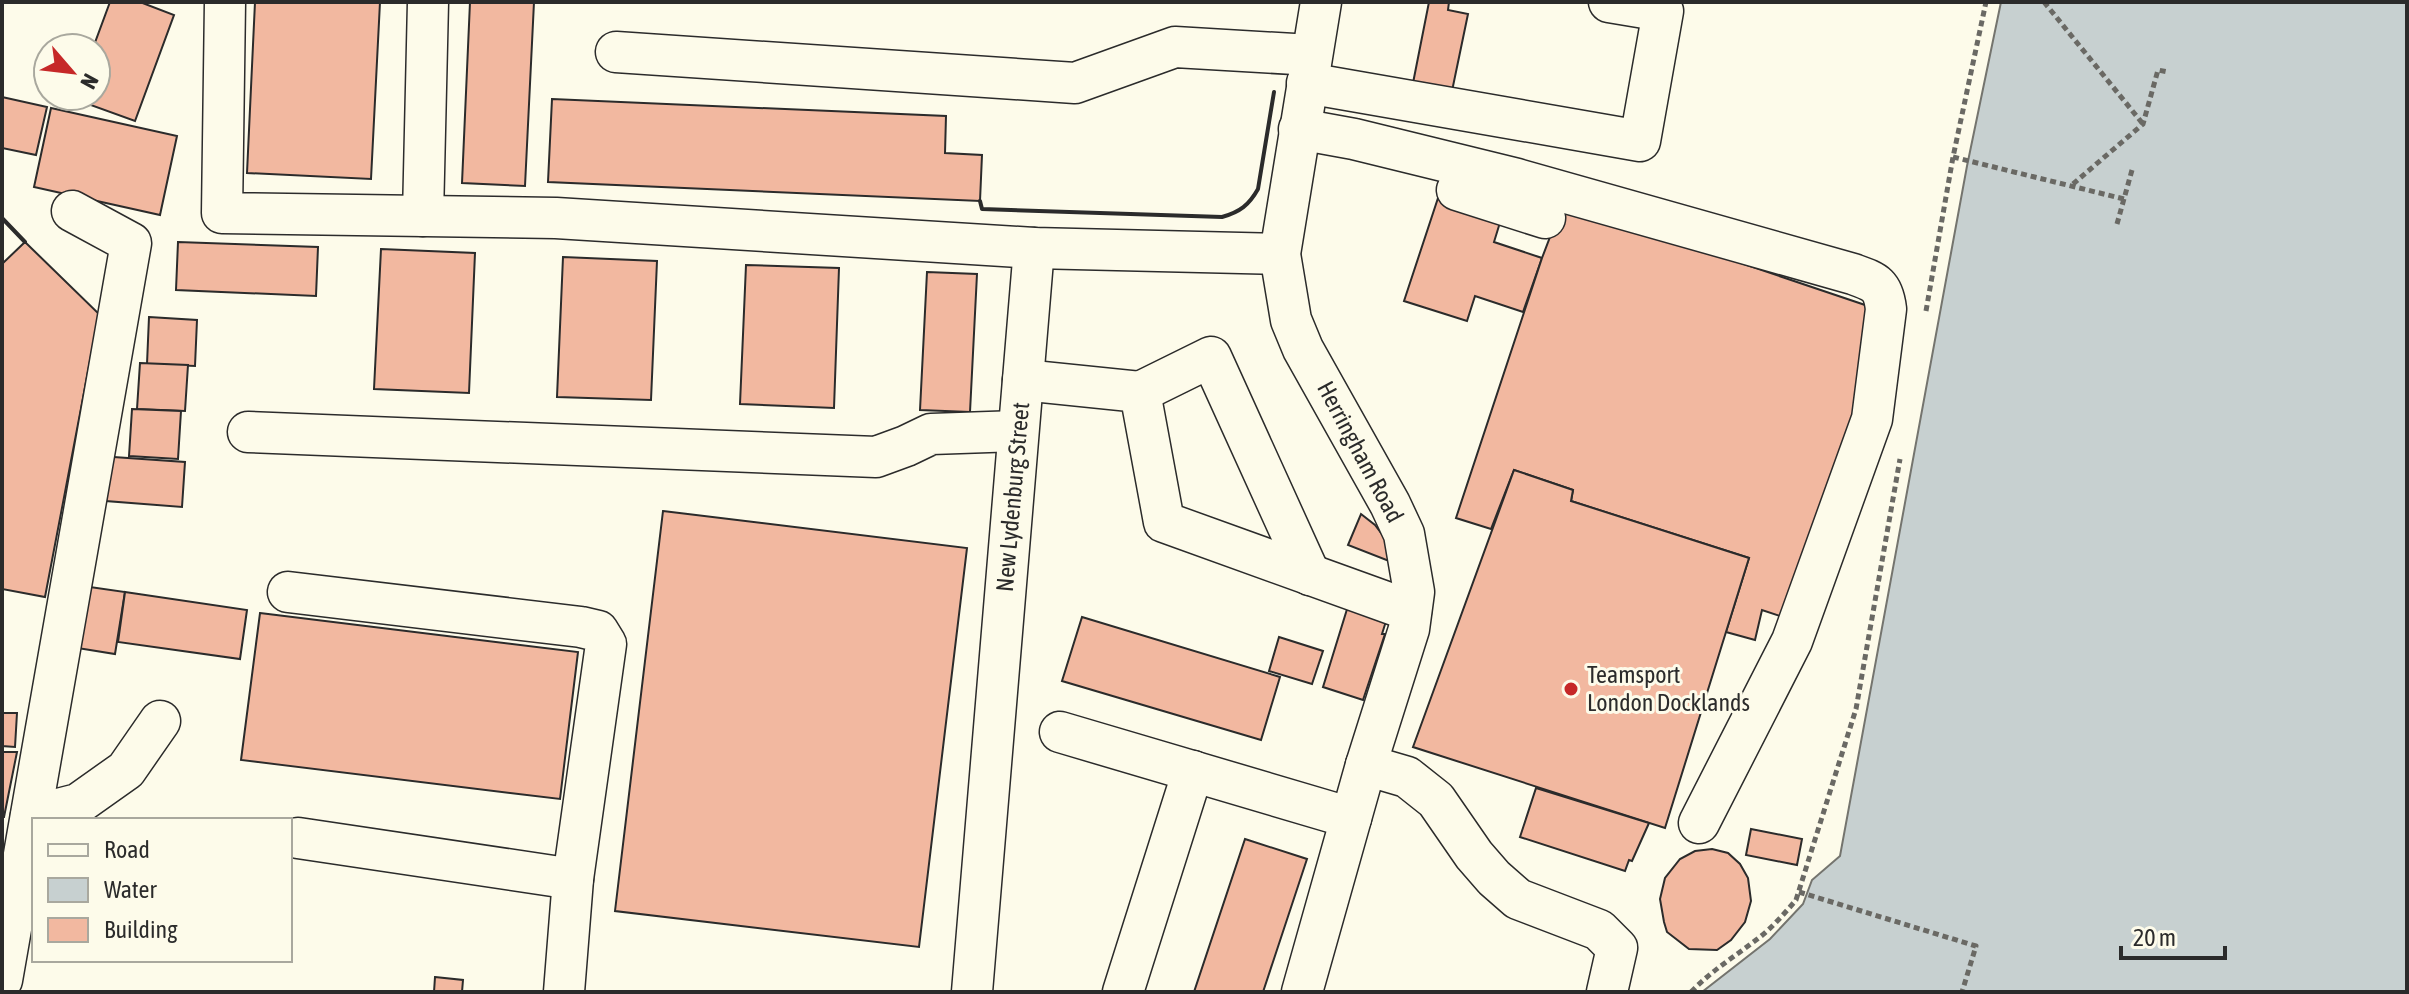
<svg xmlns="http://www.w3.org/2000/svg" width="2409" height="994" font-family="'Asap Condensed',sans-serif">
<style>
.water{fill:#c7d0d0;stroke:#74746e;stroke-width:2}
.building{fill:#f2b8a0;stroke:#2b2b2b;stroke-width:2}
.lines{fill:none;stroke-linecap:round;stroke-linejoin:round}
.minor-casing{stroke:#2b2b2b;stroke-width:43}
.path{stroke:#6a6964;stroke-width:5;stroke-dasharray:6 4;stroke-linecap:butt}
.minor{stroke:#fdfbea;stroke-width:40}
.wall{stroke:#2b2b2b;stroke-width:4}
.poi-dot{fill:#c62828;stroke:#fdfbea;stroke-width:3}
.labels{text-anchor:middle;stroke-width:6;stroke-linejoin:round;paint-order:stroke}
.street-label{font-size:24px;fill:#2b2b2b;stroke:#fdfbea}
.poi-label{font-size:24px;fill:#2b2b2b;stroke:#fdfbea;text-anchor:start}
</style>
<rect width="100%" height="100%" fill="#fdfbea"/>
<polygon class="water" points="2001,2 2407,2 2407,992 1702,992 1770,939 1803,904 1812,880 1840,856 1967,166"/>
<g class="building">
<polygon points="110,2 140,2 174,15 135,121 74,99 75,96 96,96 96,48 93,48"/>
<polygon points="255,2 380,2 371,179 247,173"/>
<polygon points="470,2 534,2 525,186 462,183"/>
<polygon points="1429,2 1449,2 1448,10 1468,14 1452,91 1413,83"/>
<polygon points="2,97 47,107 36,155 2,148"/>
<polygon points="552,99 946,116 945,153 982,155 980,201 548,182"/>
<polygon points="51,108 177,136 160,215 34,187"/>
<polygon points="1439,195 1502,216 1494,242 1542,258 1523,312 1475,296 1467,321 1404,301"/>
<polygon points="1563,203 1874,308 1861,422 1795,621 1762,610 1755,640 1726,632 1749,558 1571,501 1573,490 1514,470 1491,529 1456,518 1542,258"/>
<polygon points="25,242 99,314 45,597 2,589 2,264"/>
<polygon points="178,242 318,247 316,296 176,290"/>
<polygon points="381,249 475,253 469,393 374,389"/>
<polygon points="563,257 657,261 651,400 557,397"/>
<polygon points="746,265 839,268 834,408 740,404"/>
<polygon points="927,272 977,274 970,412 920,410"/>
<polygon points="149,317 197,320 195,366 147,364"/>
<polygon points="140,363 188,365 185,411 137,409"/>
<polygon points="132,409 181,411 178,459 129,456"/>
<polygon points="99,456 185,462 182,507 93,500"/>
<polygon points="1514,470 1573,490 1571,501 1749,558 1665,828 1413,747"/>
<polygon points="663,511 967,548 919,947 615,911"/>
<polygon points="1361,514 1375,525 1387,541 1389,561 1348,545"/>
<polygon points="76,585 125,592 115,654 65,646"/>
<polygon points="125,592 247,610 240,659 118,642"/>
<polygon points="1348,606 1387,618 1382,634 1385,634 1363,700 1323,687"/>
<polygon points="260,613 578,652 560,799 241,760"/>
<polygon points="1082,617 1280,677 1261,740 1062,681"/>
<polygon points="1279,637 1323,651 1312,684 1269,671"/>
<polygon points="2,713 17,713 15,747 2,746"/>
<polygon points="2,752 17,752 4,817 2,817"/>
<polygon points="1536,788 1649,823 1632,861 1629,860 1625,871 1520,837"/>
<polygon points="1751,829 1802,839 1797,865 1746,855"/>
<polygon points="1245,839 1307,859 1263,992 1194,992"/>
<polygon points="1712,849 1728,853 1740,864 1748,878 1751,901 1745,922 1731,940 1717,950 1689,949 1667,932 1664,922 1660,899 1665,878 1680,859 1695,851"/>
<polygon points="435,977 463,980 462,992 434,992"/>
</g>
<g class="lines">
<defs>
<g id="minor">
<polyline points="225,2 222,213 556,218 1034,248 1280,254"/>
<polyline points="616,52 1075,83 1175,47 1311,55"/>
<polyline points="1307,83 1640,141 1663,11 1609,2"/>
<path d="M1299,129L1354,139L1517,179L1853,274C1875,282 1883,284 1886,309L1872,419L1792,641L1699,823"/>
<polyline points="1457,190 1545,218"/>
<polyline points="423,216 428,2"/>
<polyline points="1023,380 1140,392 1164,522 1411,611"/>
<polyline points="1140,392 1211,357 1310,575"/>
<polyline points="248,432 876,457 906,446 931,434 1018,431"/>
<polyline points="288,592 581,627 598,631 606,644 573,879 564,992"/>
<polyline points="1060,732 1351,818"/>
<polyline points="1366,765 1407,777 1436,800 1474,855 1494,878 1518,899 1599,930 1617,948 1607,992"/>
<polyline points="31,816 78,804 126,770 160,721"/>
<polyline points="298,838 573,879"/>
<polyline points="2,980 131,243 72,211"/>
<polyline points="972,992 1034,248"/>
<polyline points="1123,992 1193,771"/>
<polyline points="1302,992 1366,765 1409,629 1414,592 1404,534 1390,504 1303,349 1291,320 1280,254 1321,2"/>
</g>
</defs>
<use href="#minor" class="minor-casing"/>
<g class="path">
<polyline points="2044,2 2143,124"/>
<polyline points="1953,157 2124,199"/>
<polyline points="2073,184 2143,124 2158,70 2168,72"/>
<polyline points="2117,224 2132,170"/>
<polyline points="1926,311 1953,157 1986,2"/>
<polyline points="1799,892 1976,946 1962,992"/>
<path d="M1691,992C1711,971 1734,957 1756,940C1771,929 1784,914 1796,900L1856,709L1900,459"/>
</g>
<use href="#minor" class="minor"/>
<g class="wall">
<path d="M980,201L982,209L1222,217C1240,212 1249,205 1258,189L1274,92"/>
<polyline points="2,218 25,242"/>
</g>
</g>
<circle class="poi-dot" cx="1571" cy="689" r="8"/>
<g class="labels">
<g class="street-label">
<text transform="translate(1360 452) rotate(62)" y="8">Herringham Road</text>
<text transform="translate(1013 497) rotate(-85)" y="8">New Lydenburg Street</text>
</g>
<g class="poi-label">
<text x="1587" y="683">Teamsport<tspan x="1587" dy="28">London Docklands</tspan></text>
</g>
</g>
<rect width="2409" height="994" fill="none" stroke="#2b2b2b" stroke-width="8"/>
<rect x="32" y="818" width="260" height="144" fill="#fdfbea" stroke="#a9a89e" stroke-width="2"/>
<rect x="48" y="844" width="40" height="12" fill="#fdfbea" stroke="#a9a89e" stroke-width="2"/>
<text x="104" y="858" font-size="24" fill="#2b2b2b">Road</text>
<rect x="48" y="878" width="40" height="24" fill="#c7d0d0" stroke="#a9a89e" stroke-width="2"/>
<text x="104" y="898" font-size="24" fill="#2b2b2b">Water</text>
<rect x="48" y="918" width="40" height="24" fill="#f2b8a0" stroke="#a9a89e" stroke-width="2"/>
<text x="104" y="938" font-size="24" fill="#2b2b2b">Building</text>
<g transform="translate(72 72) rotate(118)"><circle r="38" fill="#fdfbea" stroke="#a9a89e" stroke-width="2"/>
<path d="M0-6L14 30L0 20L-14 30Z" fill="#c62828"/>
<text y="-12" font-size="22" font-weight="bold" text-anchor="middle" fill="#2b2b2b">N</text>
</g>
<path d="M2121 946v12h104v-12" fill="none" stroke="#2b2b2b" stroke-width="4"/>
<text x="2133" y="946" font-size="24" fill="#2b2b2b" stroke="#fdfbea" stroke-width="6" paint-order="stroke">20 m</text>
</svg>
